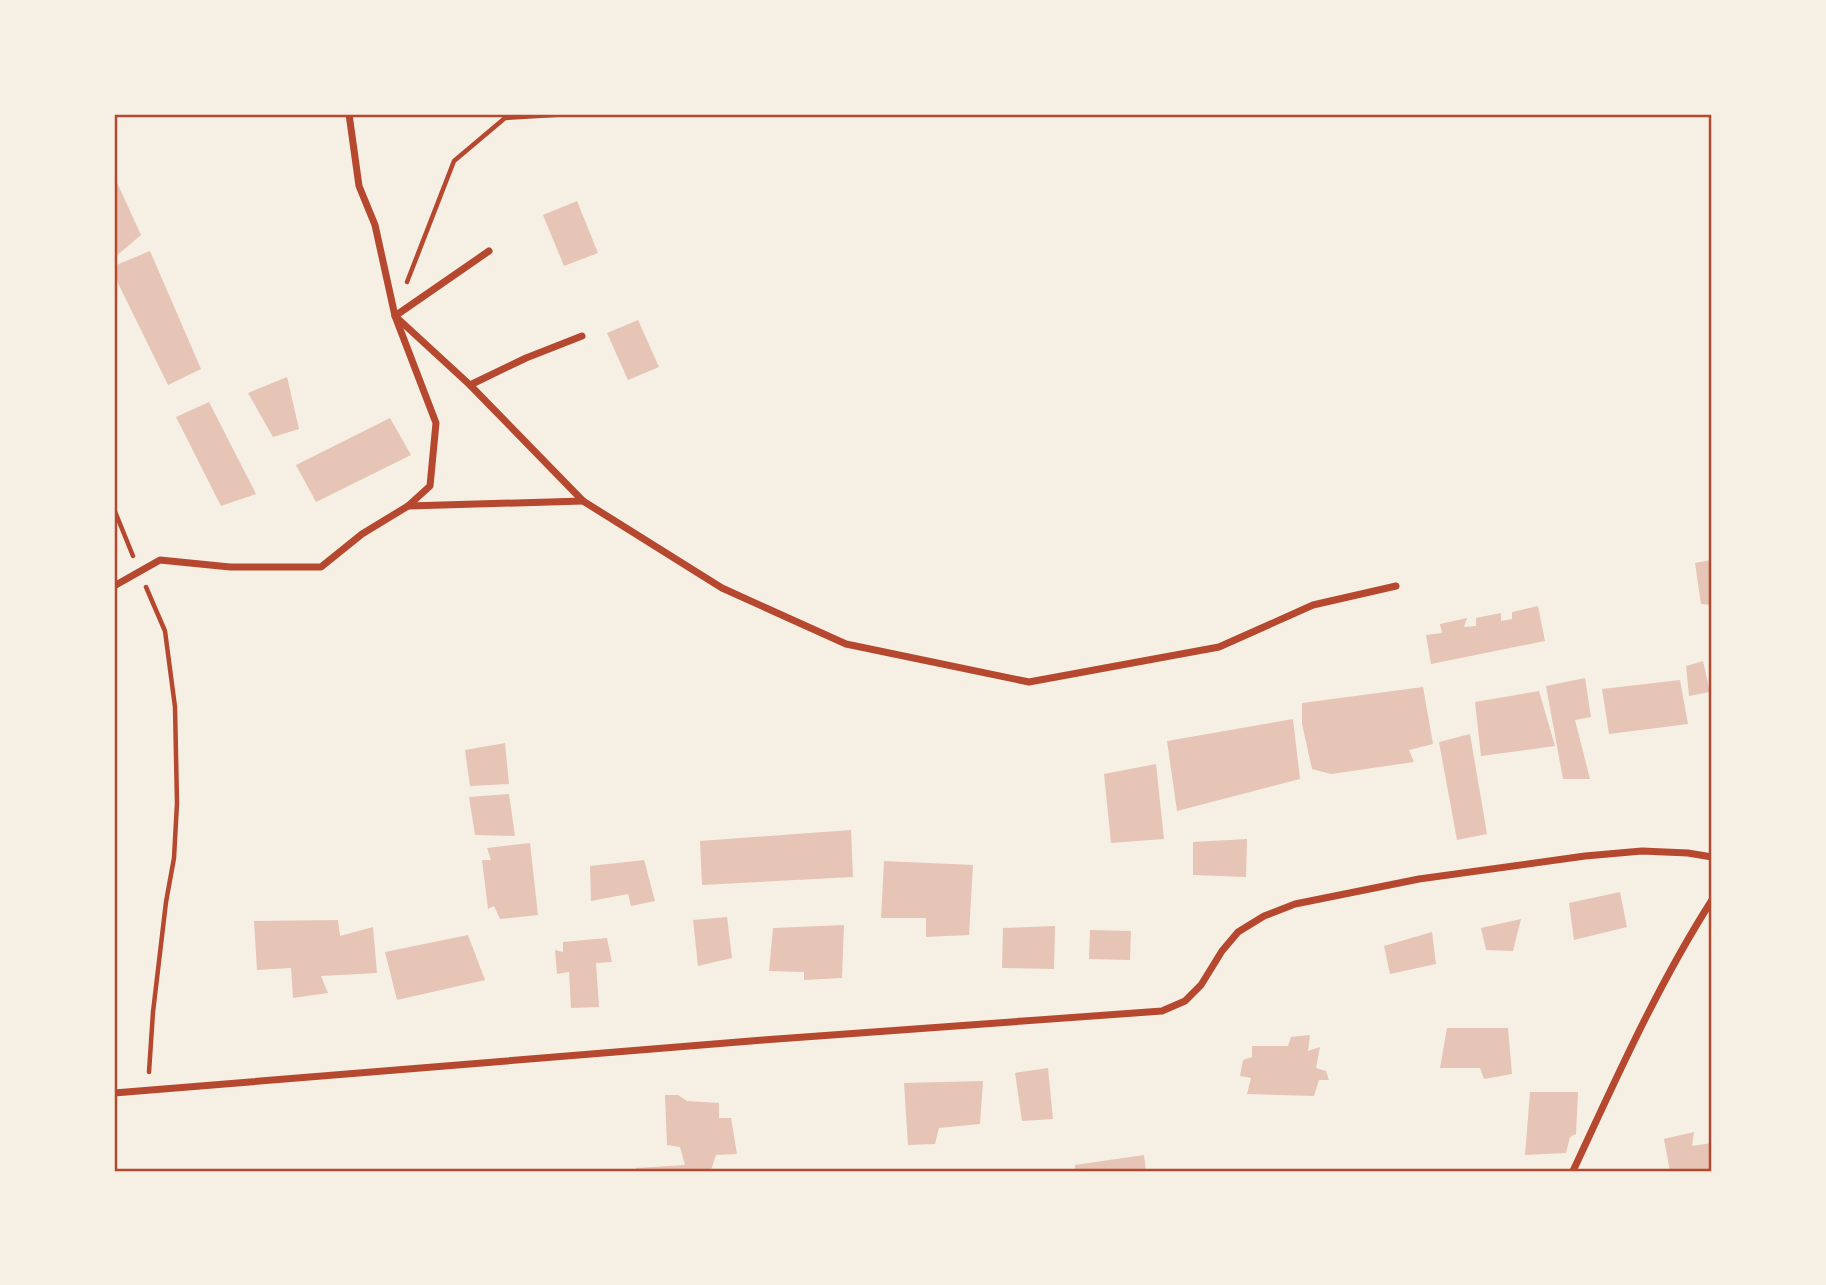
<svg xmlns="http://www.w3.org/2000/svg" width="1826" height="1285" font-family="'Nunito Sans',sans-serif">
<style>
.building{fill:#e6c5b7}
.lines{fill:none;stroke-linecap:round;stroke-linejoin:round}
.path{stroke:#b5482f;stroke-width:4.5}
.minor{stroke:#b5482f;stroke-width:7}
.neatline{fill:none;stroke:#b5482f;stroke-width:2.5}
</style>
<rect width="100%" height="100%" fill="#f6efe4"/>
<g class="building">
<polygon points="114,176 141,235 114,258"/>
<polygon points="577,201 598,253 564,266 543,215"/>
<polygon points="150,251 201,369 168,385 114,275 114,266"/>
<polygon points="638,320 659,367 628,380 607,333"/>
<polygon points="287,377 299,429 273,437 248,393"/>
<polygon points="209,402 256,494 221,506 176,417"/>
<polygon points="390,418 411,455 316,502 296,465"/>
<polygon points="1711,560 1712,605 1701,604 1695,563"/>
<polygon points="1538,606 1545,641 1431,664 1426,635 1442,633 1440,624 1467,618 1464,627 1476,626 1476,618 1501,613 1501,621 1512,619 1512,612"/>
<polygon points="1703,661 1710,692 1689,696 1686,666"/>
<polygon points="1585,678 1591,717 1575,720 1590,779 1563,779 1546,686"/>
<polygon points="1680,680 1688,724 1609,734 1602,689"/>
<polygon points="1423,687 1433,744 1409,750 1414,762 1331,774 1312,769 1302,724 1302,703"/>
<polygon points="1539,691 1555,746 1481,756 1475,702"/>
<polygon points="1293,719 1300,779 1177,811 1167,741"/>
<polygon points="1470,734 1487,834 1457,840 1439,742"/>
<polygon points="505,743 509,784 470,786 465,750"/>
<polygon points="1156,764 1164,839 1111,843 1104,774"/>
<polygon points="509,794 515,836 475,835 469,797"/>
<polygon points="851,830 853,877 702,885 700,841"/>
<polygon points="1247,839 1246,877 1193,875 1193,842"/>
<polygon points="530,843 538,915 500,919 494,906 488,909 482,860 491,860 487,848"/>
<polygon points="644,860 655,901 631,906 628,894 591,901 590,866"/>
<polygon points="884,861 973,865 969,935 926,937 926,918 881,918"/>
<polygon points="1620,892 1627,927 1574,940 1569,903"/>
<polygon points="727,917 732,958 698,966 693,920"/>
<polygon points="1521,919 1513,951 1486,950 1481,928"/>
<polygon points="338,920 340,936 373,927 377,973 321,976 328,993 293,998 291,968 257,970 254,921"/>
<polygon points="844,925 842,978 804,980 804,972 769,971 773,928"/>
<polygon points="1055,926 1054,969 1002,968 1003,928"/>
<polygon points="1090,930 1131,931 1130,960 1089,959"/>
<polygon points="1432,932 1436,964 1390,974 1384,946"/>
<polygon points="468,935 485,980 397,1000 385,952"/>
<polygon points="607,938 612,962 596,963 599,1007 571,1008 569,972 557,974 555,950 563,952 563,942"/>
<polygon points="1447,1028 1508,1028 1512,1074 1484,1079 1480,1068 1440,1068"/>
<polygon points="1310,1035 1308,1051 1320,1047 1316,1068 1326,1071 1329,1080 1319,1080 1314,1096 1247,1094 1251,1078 1240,1076 1243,1060 1252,1057 1252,1046 1288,1046 1291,1037"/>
<polygon points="1048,1068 1053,1119 1022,1121 1015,1073"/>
<polygon points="983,1081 980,1124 939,1128 935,1144 908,1145 904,1083"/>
<polygon points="1530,1092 1578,1092 1576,1134 1570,1137 1566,1153 1525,1155"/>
<polygon points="665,1095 678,1095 687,1101 719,1103 719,1118 731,1118 737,1154 716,1155 711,1170 707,1171 636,1171 636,1168 685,1165 680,1147 667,1145"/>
<polygon points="1694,1132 1692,1146 1712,1143 1712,1171 1670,1171 1664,1139"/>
<polygon points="1144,1155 1146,1171 1075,1171 1075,1165"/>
</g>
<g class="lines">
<g class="path">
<polyline points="407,282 454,161 505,118 570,114"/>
<polyline points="114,509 133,556"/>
<polyline points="146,587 165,631 175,707 177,803 174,858 166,902 153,1012 149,1072"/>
</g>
<g class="minor">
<polyline points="349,114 359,186 375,225 395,316 470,385 583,501 722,588 846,644 1029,682 1219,647 1313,605 1396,586"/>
<polyline points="470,385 526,358 582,336"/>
<polyline points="408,506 583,501"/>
<polyline points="114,586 160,560 230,567 321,567 362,534 408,506 430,486 436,423 395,316 489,251"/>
<polyline points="114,1093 763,1040 1162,1011 1185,1001 1201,985 1222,951 1238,932 1264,916 1295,904 1419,879 1585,856 1642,851 1688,853 1712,857"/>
<path d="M1573,1171C1616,1079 1657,986 1712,900"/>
</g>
</g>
<rect width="1826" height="1285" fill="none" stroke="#f6efe4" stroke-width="231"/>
<rect x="116" y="116" width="1594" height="1054" class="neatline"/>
</svg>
